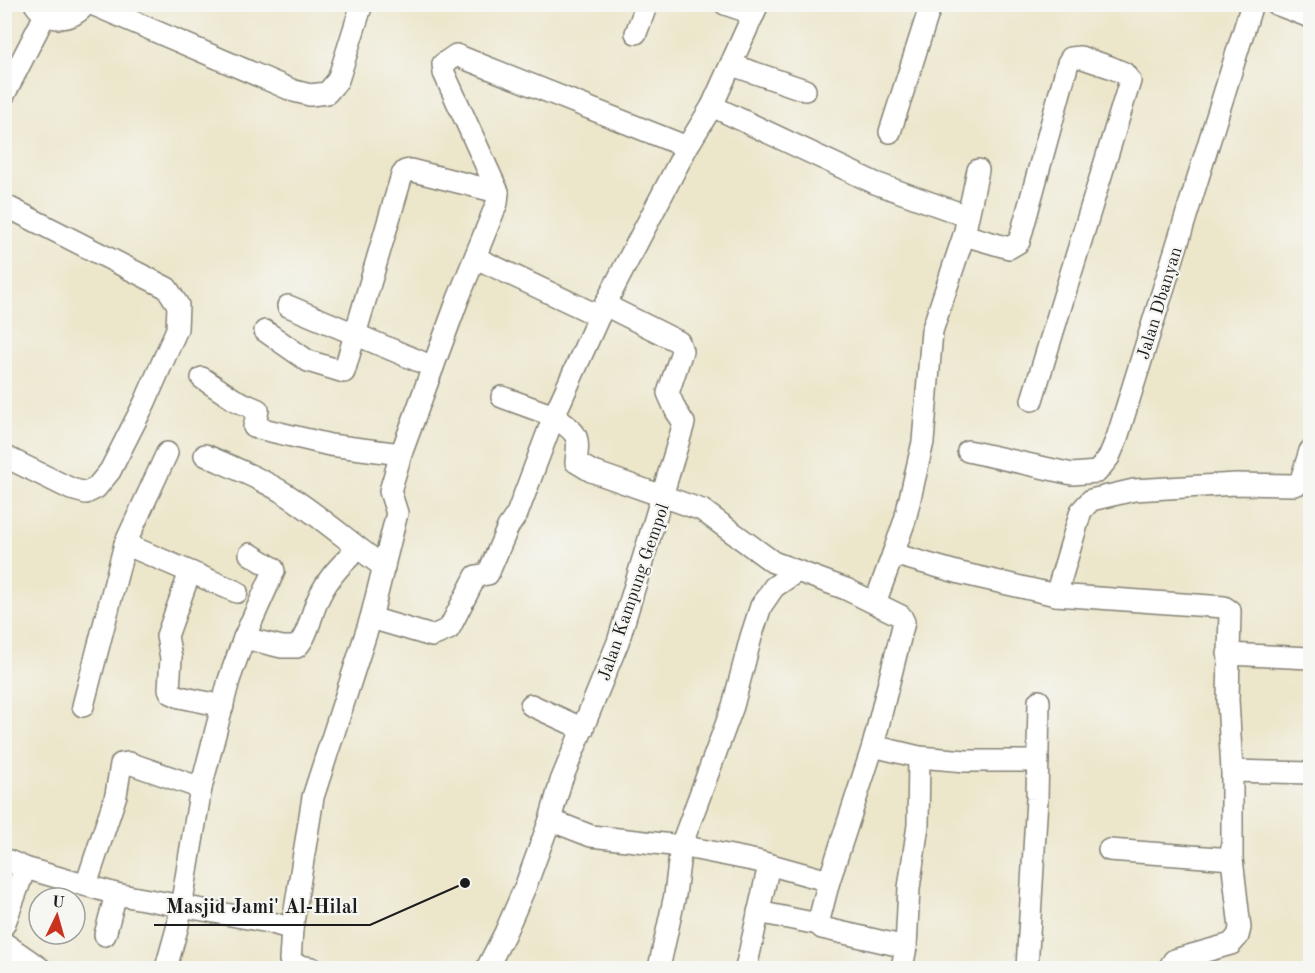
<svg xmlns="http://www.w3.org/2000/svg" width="1315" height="973" font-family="'Old Standard TT',serif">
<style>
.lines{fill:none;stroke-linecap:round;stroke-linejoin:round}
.minor-casing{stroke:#848174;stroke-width:24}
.minor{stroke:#fff;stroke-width:21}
.labels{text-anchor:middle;stroke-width:4.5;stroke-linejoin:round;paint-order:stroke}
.street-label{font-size:18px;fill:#1c1c1c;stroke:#f6f6f2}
.leader{fill:none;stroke:#1c1c1c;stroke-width:2}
.callout-dot{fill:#1c1c1c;stroke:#f6f6f2;stroke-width:2}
.callout-label{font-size:20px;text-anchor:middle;font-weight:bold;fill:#1c1c1c;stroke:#f6f6f2;stroke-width:4.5;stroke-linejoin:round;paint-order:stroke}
</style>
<rect width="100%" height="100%" fill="#f6f6f2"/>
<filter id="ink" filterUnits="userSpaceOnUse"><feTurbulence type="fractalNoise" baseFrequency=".0167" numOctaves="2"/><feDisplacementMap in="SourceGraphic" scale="12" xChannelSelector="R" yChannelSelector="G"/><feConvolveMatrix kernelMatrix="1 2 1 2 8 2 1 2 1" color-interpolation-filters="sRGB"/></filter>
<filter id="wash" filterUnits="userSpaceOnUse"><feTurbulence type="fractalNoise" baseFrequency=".008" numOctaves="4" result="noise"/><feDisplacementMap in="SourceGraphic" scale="24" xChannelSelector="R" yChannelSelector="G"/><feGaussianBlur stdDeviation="1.35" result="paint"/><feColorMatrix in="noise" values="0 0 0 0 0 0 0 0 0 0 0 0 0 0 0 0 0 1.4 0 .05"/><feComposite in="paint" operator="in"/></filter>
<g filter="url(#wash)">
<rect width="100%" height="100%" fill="#ece6cb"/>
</g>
<g filter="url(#ink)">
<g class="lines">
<defs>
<g id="minor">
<path d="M35,4C48,24 72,21 86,4"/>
<polyline points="92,4 294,91 310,95 327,93 338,80 362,4"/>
<polyline points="725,4 754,14"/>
<polyline points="1276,4 1310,17"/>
<polyline points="636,33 647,4"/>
<polyline points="732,65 805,90"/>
<polyline points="4,95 45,15"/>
<polyline points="712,106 875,183 967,216"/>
<polyline points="890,132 931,4"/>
<polyline points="978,170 964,235 932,331 923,442 905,520 893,554 960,573 1056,595 1224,607 1230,611 1228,700 1232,771 1232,859 1240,928 1238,936 1231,944 1174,960 1169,968"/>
<polyline points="4,205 167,288 178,305 177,329 145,402 110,471 96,488 86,493 71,489 4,456"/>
<polyline points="964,235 1009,248 1019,242 1068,63 1071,58 1080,57 1110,67 1124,73 1130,81 1032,400"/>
<polyline points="476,258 599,316"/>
<polyline points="288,306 433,367"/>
<polyline points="265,331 308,361 344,372 402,175 405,171 410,170 498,192"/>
<polyline points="202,378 235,400 258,410 254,427 330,445 401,454"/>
<polyline points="502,397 554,416 599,316 687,147 712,106 758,4"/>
<polyline points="968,451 1072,474 1097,472 1109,457 1117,438 1252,4"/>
<path d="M205,455C232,467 258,477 284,493C319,515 350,543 384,567"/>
<polyline points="125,544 237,592"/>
<polyline points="190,572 167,636 171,658 169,689 171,693 180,697 223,706"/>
<polyline points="1056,595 1081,511 1091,500 1134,490 1236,484 1294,485 1300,483 1310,451"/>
<polyline points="875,603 893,554"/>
<path d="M371,618L432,636L449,629L476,576L488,574L508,527L517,514L554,416C577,434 580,433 576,462L591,471L702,510L773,562L846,589L901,616L904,622L873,746L829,881L818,924"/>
<path d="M244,638L282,647H297C308,635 310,619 316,604C325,581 340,565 358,549"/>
<polyline points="1228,654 1310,658"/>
<polyline points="531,705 583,729"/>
<polyline points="83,706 125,544 167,453"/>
<polyline points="873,746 919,757 966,761 1038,761"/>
<polyline points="1232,771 1310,773"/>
<polyline points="550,820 591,836 681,846 757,861 829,881"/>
<polyline points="1109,850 1232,859"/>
<polyline points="4,859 25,868 116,894 269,922 292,929"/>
<polyline points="86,885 116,795 121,764 129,763 201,788"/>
<polyline points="758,912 818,924 822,928 906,947 902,968"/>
<polyline points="4,925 25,868"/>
<polyline points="105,935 116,894"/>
<polyline points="4,943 40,968"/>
<polyline points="906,947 909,888 918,825 919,757"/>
<polyline points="166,968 178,925 201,788 229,680 244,638 274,571 273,568 250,554"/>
<polyline points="312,968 295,965 290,960 292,929 313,797 371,618 397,513 390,491 401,454 458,299 497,203 498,192 444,73 443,64 456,55 687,147"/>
<polyline points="487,968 505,933 526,885 550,820 561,781 618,642 684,423 676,411 668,393 682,351 679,342 605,305"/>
<polyline points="659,968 675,895 681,846 733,706 751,637 761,606 774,587 796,572"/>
<polyline points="746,968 769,865"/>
<polyline points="1027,968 1037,799 1039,701"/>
</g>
</defs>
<use href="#minor" class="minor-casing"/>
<use href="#minor" class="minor"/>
</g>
</g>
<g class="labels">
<g class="street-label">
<text transform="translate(1159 303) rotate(-73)" y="6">Jalan Dbanyan</text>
<text transform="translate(633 592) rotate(-71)" y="6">Jalan Kampung Gempol</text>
</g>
</g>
<path class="leader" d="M465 883L370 925H154"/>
<circle class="callout-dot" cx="465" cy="883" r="6"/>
<g class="callout-label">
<text x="262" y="913">Masjid Jami' Al-Hilal</text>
</g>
<rect width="1315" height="973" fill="none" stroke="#f6f6f2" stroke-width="24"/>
<g transform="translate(57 916) rotate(5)"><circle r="28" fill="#f6f6f2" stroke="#9f9f9c" stroke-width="1.5"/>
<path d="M0-4.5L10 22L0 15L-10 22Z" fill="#c8321e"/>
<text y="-9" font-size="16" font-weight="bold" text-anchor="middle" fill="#1c1c1c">U</text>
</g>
</svg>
